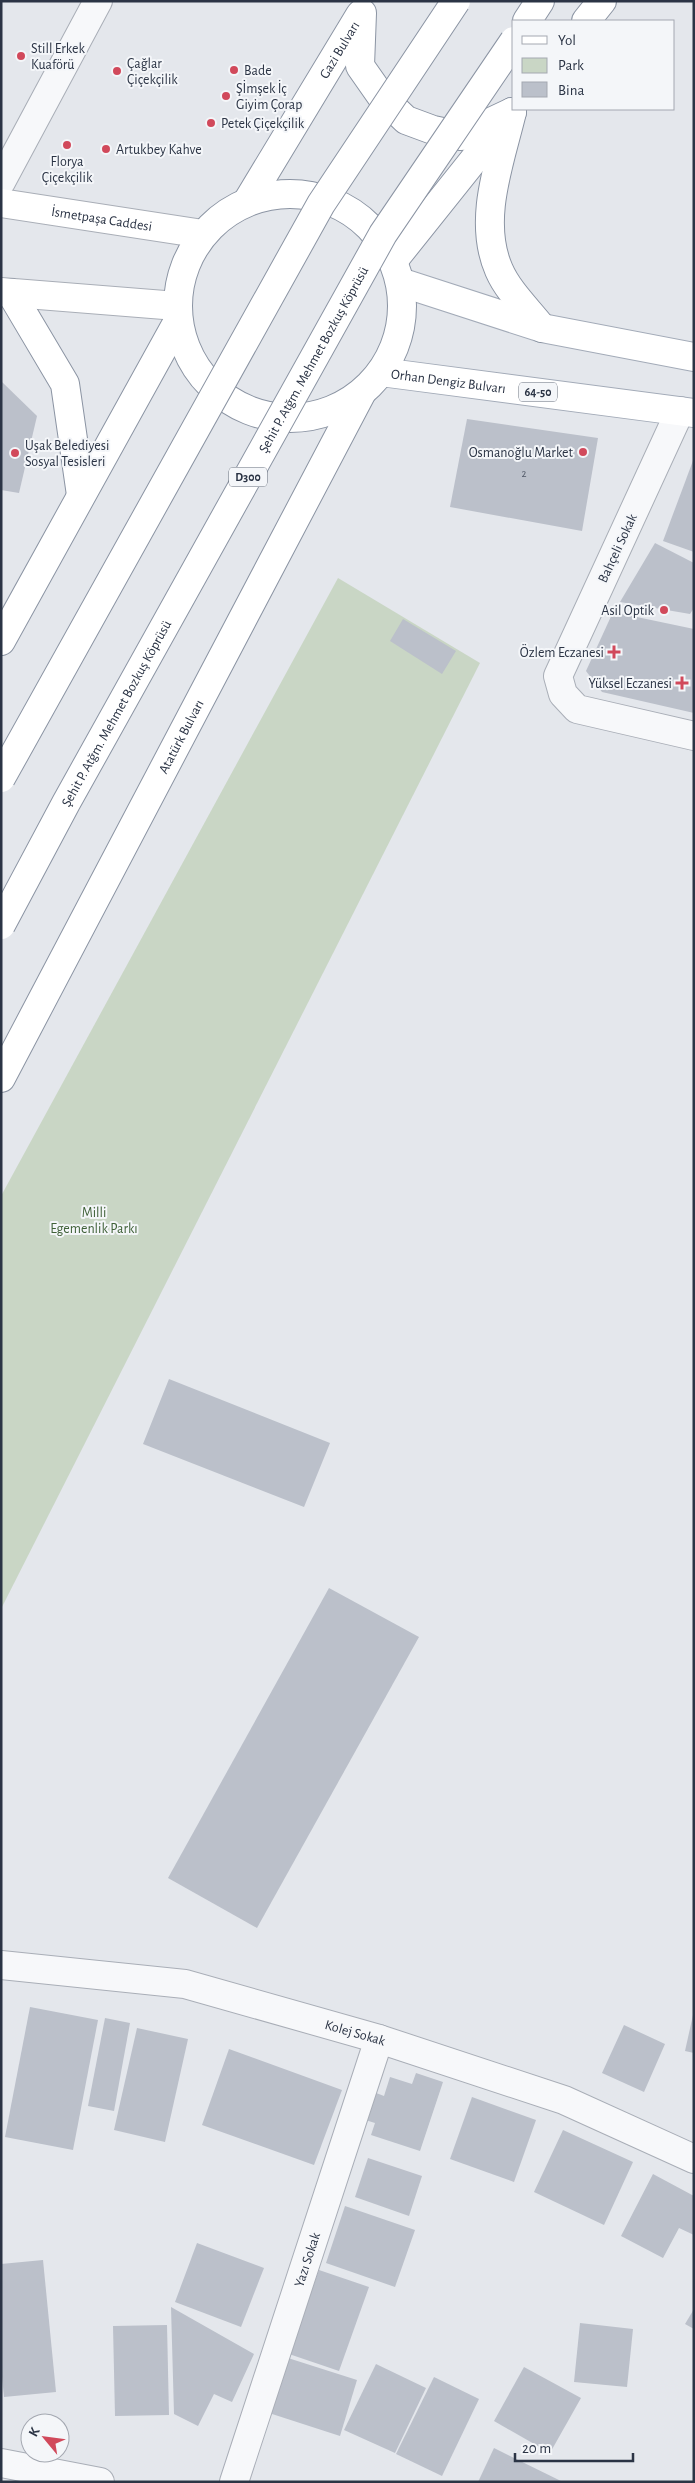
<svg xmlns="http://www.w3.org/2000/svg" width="695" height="2483" font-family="'Alegreya Sans',sans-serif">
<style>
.green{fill:#c9d6c5}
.building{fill:#bbc0ca}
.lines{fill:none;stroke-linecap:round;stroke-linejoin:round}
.street-casing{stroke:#a9aeb7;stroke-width:30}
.secondary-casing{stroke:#a9aeb7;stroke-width:30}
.primary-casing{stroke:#a3abb8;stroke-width:30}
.highway-casing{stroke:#8b94a3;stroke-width:30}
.street{stroke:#f7f8fa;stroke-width:28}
.secondary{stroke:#fff;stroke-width:28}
.primary{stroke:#fff;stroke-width:28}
.highway{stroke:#fff;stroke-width:28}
.highway-bridge-casing{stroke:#8b94a3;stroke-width:30;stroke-linecap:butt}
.highway-bridge{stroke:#fff;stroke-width:28}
.poi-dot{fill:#d1495b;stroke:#f4f6f9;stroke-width:2}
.labels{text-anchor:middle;stroke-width:4;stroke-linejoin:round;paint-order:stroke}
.number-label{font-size:11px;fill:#4f5766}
.shield{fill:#f4f6f9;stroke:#676e7b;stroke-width:1}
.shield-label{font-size:12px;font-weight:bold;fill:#2b3445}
.poi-label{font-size:14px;fill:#2b3445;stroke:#f4f6f9;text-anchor:start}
.street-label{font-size:14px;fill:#2b3445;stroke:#f4f6f9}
.park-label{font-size:14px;fill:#3f6138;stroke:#f4f6f9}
</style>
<rect width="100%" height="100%" fill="#e4e7ec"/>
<polygon class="green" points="338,578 480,663 1,1609 1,1196"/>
<g class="building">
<polygon points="1,381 37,416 19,493 1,490"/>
<polygon points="467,419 598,438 582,531 450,507"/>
<polygon points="694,458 694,552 663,541"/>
<polygon points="655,543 694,563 694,608 690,614 620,602"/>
<polygon points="613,612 694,629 694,713 602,692 586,671"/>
<polygon points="403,619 456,651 442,674 390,641"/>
<polygon points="169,1379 330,1443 304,1507 143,1444"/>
<polygon points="329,1588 419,1637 257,1928 168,1878"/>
<polygon points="30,2007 98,2020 73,2150 5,2137"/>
<polygon points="693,2015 694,2015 694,2053 685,2051"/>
<polygon points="105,2018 130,2023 114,2111 88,2106"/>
<polygon points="624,2025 665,2044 644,2092 602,2073"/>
<polygon points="137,2028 188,2039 165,2142 114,2130"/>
<polygon points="229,2049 342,2090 314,2165 202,2125"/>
<polygon points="416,2073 443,2082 420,2151 371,2135 375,2123 362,2119 371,2091 384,2096 390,2077 412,2084"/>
<polygon points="472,2097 536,2120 514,2182 450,2159"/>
<polygon points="563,2130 633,2162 604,2225 534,2192"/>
<polygon points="368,2158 422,2176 409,2216 355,2197"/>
<polygon points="653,2174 694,2196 694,2235 679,2228 663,2258 621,2236"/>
<polygon points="345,2206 415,2230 395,2287 326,2263"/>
<polygon points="197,2243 264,2268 241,2327 175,2302"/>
<polygon points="43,2260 56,2392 4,2397 1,2367 1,2264"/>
<polygon points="319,2270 369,2287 339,2371 289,2354"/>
<polygon points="171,2307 254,2354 232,2402 214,2394 198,2426 174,2414"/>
<polygon points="694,2309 694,2329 685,2324"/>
<polygon points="580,2323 633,2329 627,2387 574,2382"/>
<polygon points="167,2325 169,2415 115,2416 113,2326"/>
<polygon points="288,2358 357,2380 340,2436 269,2413"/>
<polygon points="376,2364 426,2388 395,2453 344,2430"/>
<polygon points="524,2367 581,2398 550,2453 494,2421"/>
<polygon points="434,2377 479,2399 442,2476 396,2454"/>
<polygon points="494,2448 563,2482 478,2482"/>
</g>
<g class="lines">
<defs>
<g id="street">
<polyline points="1,182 98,1"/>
<polyline points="680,411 558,676 563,694 577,709 694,736"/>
<path id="s1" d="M1,1965L185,1984L379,2039L564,2100L694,2159"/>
<polyline points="1,2463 100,2482"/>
<path id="s2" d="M234,2482L379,2039"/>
</g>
<g id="secondary">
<path id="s3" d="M1,203L203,234"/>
<polyline points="1,292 177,306"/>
</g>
<g id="primary">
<polyline points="400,282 542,328 694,357"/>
<path id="s4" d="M381,372L694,413"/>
</g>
<g id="highway">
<polyline points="362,13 360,66 381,96 406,120 433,130 461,136 512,112"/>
<polyline points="527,21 540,1"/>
<polyline points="586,21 602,1"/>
<path d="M512,112C500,162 477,220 499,270C508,291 528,310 542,328"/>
<circle cx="290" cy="306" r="112"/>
<path id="s5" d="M247,202L360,15"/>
<polyline points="393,261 508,117"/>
<polyline points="11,293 65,384 81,495"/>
<polyline points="1,641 178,321"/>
<path id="s6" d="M1,1078L361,394"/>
</g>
</defs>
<use href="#street" class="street-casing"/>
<use href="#secondary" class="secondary-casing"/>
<use href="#primary" class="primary-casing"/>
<use href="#highway" class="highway-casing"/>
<use href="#street" class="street"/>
<use href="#secondary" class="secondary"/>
<use href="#primary" class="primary"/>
<use href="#highway" class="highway"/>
<defs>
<g id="highway-bridge">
<polyline points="1,778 321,204 456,1"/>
<path id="s7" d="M1,925L66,803L383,234L514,41"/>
</g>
</defs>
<use href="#highway-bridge" class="highway-bridge-casing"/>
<use href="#highway-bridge" class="highway-bridge"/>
</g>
<g class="poi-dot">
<circle cx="21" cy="56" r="5"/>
<circle cx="234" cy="70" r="5"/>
<circle cx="117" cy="71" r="5"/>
<circle cx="226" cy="96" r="5"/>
<circle cx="211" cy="123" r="5"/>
<circle cx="67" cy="145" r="5"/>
<circle cx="106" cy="149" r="5"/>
<circle cx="583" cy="452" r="5"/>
<circle cx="15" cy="453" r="5"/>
<circle cx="664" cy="610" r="5"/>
<path d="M611.5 644.5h5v5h5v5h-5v5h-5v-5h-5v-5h5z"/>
<path d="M679.5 675.5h5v5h5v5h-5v5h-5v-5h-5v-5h5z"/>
</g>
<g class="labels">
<g class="number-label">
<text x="524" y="477">2</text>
</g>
<g class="shield">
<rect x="519" y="382.5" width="38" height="19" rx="4"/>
<rect x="229" y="467.5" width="38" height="19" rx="4"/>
</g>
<g class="shield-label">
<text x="538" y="396">64-50</text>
<text x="248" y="481">D300</text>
</g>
<g class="poi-label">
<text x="31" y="53">Still Erkek<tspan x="31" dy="16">Kuaförü</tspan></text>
<text x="127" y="68">Çağlar<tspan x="127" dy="16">Çiçekçilik</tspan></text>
<text x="244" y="75">Bade</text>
<text x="236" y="93">Şİmşek İç<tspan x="236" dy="16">Giyim Çorap</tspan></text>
<text x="221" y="128">Petek Çiçekçilik</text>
<text x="116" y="154">Artukbey Kahve</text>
<text x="67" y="166" text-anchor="middle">Florya<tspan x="67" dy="16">Çiçekçilik</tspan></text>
<text x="25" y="450">Uşak Belediyesi<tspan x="25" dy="16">Sosyal Tesisleri</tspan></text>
<text x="573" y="457" text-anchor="end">Osmanoğlu Market</text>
<text x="654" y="615" text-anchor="end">Asil Optik</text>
<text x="604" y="657" text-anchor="end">Özlem Eczanesi</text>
<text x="672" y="688" text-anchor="end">Yüksel Eczanesi</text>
</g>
<g class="street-label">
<text dy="5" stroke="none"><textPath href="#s5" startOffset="178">Gazi Bulvarı</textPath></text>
<text dy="5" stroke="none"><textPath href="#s3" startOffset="102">İsmetpaşa Caddesi</textPath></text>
<text dy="5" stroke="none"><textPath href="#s7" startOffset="646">Şehit P. Atğm. Mehmet Bozkuş Köprüsü</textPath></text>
<text dy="5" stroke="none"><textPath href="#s4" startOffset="68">Orhan Dengiz Bulvarı</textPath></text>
<text transform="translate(617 548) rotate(-65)" y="5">Bahçeli Sokak</text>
<text dy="5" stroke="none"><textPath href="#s7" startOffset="241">Şehit P. Atğm. Mehmet Bozkuş Köprüsü</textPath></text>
<text dy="5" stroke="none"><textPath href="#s6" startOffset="386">Atatürk Bulvarı</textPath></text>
<text dy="5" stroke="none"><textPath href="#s1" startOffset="362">Kolej Sokak</textPath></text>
<text dy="5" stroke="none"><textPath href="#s2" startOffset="234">Yazı Sokak</textPath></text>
</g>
<g class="park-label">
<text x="94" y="1217">Milli<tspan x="94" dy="16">Egemenlik Parkı</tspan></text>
</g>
</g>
<rect width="695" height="2483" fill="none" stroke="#2b3445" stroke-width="5"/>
<rect x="512" y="20" width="162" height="90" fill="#f4f6f9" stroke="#a4a8b1"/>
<rect x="522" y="36" width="25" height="8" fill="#ffffff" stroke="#a4a8b1"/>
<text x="558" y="45" font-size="15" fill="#2b3445">Yol</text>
<rect x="522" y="58" width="25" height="15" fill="#c9d6c5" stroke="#a4a8b1"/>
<text x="558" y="70" font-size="15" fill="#2b3445">Park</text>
<rect x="522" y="82" width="25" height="15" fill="#bbc0ca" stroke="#a4a8b1"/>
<text x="558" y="95" font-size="15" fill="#2b3445">Bina</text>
<g transform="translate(45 2438) rotate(299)"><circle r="24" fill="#f4f6f9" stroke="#a4a8b1"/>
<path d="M0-4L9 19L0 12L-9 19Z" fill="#d1495b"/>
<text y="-8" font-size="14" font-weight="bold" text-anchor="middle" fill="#2b3445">K</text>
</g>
<path d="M515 2453v8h118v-8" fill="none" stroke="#2b3445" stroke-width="2.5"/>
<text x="522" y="2453" font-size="15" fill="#2b3445" stroke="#f4f6f9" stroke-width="4" paint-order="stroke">20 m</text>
</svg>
